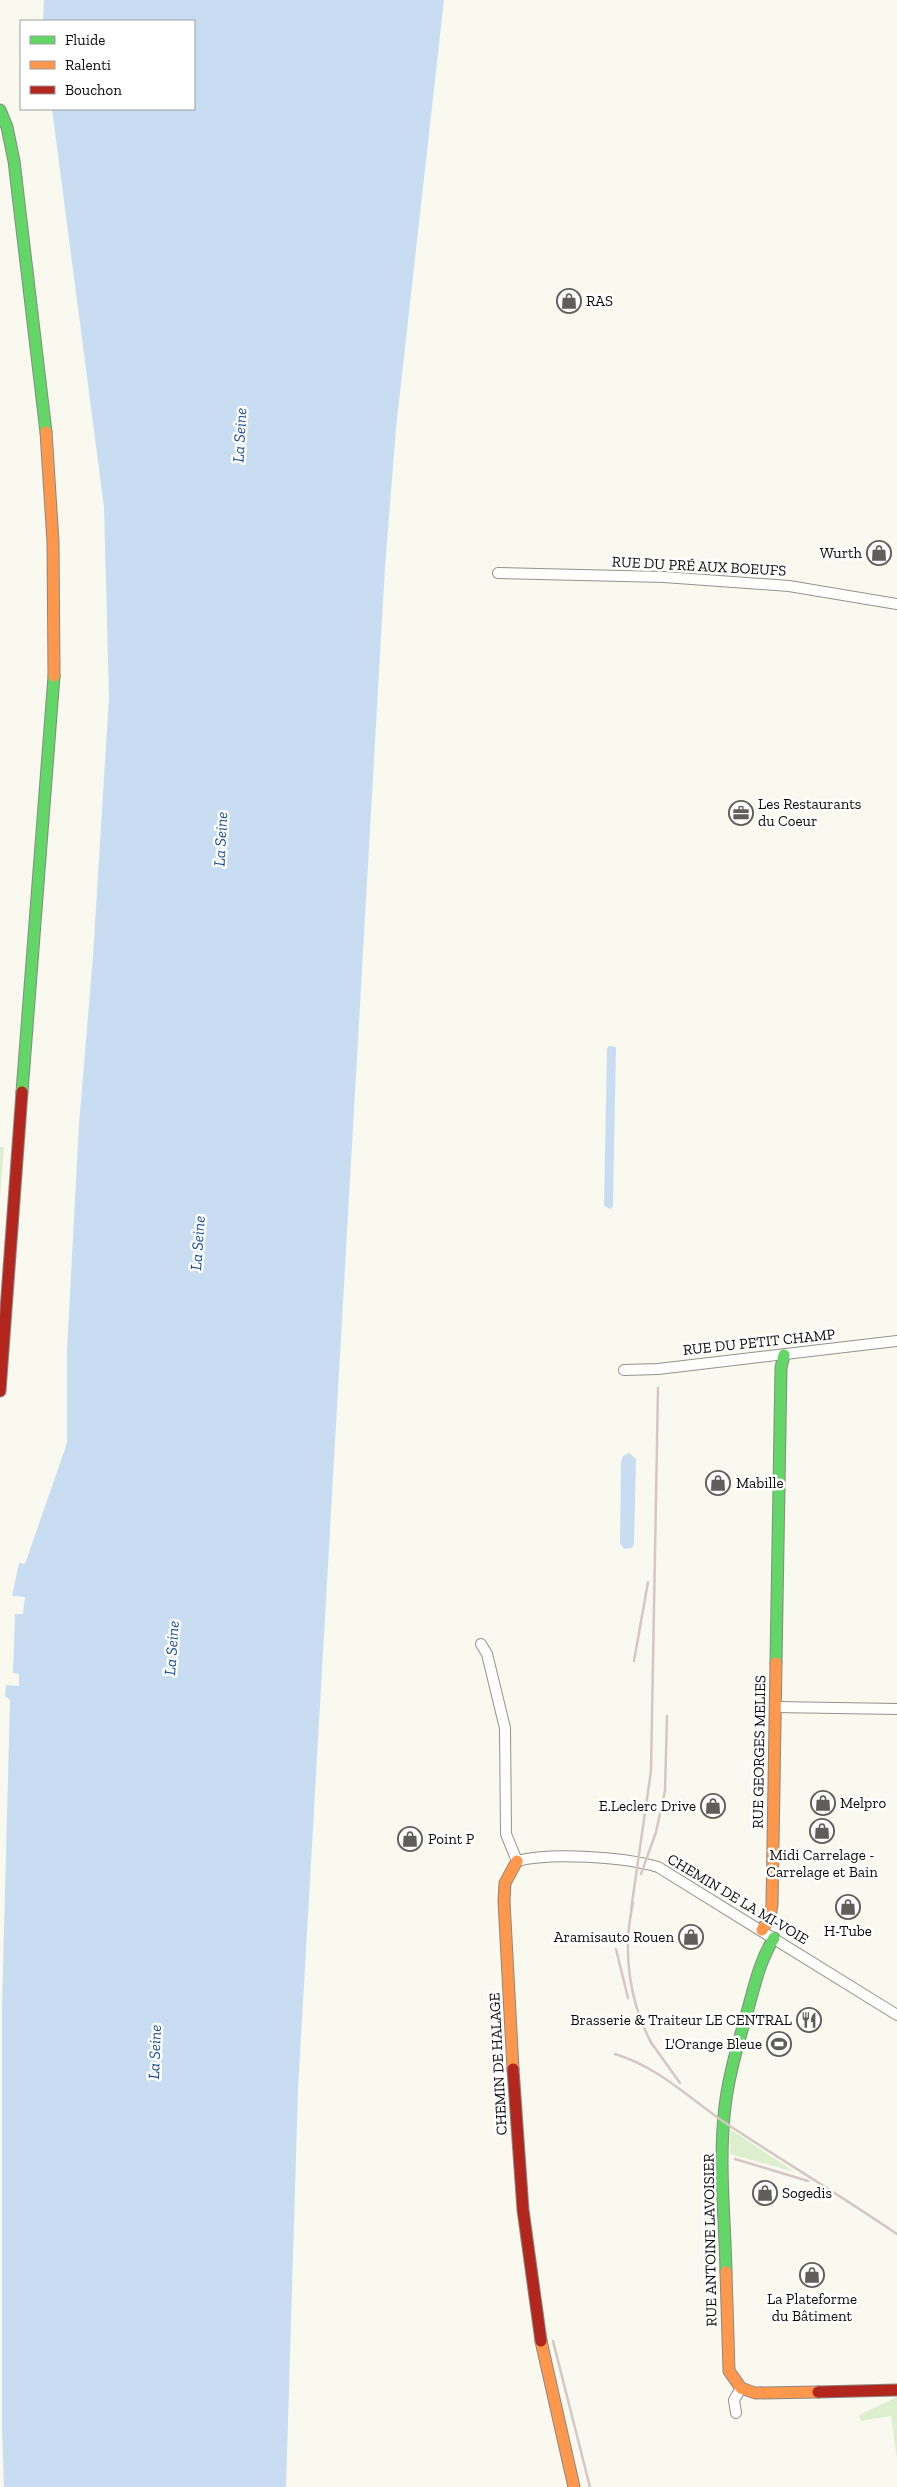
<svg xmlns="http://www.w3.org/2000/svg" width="897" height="2487" font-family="'Zilla Slab',serif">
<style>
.green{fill:#deefd0}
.water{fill:#c8ddf2}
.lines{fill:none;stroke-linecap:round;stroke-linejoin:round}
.street-casing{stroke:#93928e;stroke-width:12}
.fast-casing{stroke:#898984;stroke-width:13}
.slow-casing{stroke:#898984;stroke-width:13}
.jam-casing{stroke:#898984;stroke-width:13}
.street{stroke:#fefefd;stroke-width:10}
.fast{stroke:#63d668;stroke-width:11}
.slow{stroke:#ff974d;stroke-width:11}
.jam{stroke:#b3261e;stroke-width:11}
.rail{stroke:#d5c7c4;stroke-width:2.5}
.labels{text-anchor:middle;stroke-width:5;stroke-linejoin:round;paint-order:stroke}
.poi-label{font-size:15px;fill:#0b0b0b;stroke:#fff;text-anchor:start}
.street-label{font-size:15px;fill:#0b0b0b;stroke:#fff}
.water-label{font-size:16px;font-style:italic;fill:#1b4e96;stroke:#fff}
</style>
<rect width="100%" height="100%" fill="#faf9ef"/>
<g class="green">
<polygon points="0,1147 4,1147 0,1199"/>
<polygon points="730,2129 795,2172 730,2154"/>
<polygon points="897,2397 897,2459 891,2416 861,2421 859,2415"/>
</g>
<g class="water">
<polygon points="44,0 444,0 396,428 385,567 298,2090 286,2487 4,2487 2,2429 2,2006 10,1700 5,1696 6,1685 19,1686 19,1674 13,1673 15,1614 23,1614 25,1597 12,1596 19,1563 25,1564 67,1443 67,1350 79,1125 93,956 109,697 104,507 52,109 194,109 194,21 43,21"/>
<polygon points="609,1046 616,1047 613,1206 611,1209 604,1206 607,1049"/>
<polygon points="629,1453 636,1459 634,1544 632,1548 624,1549 620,1543 621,1462 623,1456"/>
</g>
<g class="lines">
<defs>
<g id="street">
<polyline points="498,573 664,577 789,586 897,604"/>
<polyline points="624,1370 658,1369 897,1341"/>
<path d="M481,1644L487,1654L505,1728L506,1834L517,1861C551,1852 625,1857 658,1867L897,2015"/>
<polyline points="775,1707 897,1709"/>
<polyline points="736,2413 734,2400 741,2388"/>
</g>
<g id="fast">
<polyline points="0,110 7,127 14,161 46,432"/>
<polyline points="22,1092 54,676"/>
<polyline points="776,1663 781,1368 784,1355"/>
<path d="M726,2272C725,2221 719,2167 724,2116C727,2080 738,2044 748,2009C755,1984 760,1960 774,1938"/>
</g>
<g id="slow">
<polyline points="46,432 53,542 54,676"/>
<polyline points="762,1930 770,1917 772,1905 776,1663"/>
<polyline points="513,2069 504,1901 505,1883 517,1861"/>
<polyline points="726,2272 729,2371 741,2388 755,2393 818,2392"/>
<polyline points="541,2341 574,2487"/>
</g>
<g id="jam">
<polyline points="0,1391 22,1092"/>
<polyline points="513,2069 523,2210 541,2341"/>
<polyline points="818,2392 897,2390"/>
</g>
</defs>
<use href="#street" class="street-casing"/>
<use href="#fast" class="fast-casing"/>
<use href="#slow" class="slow-casing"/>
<use href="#jam" class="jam-casing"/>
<use href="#street" class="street"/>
<use href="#fast" class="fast"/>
<use href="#slow" class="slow"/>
<use href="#jam" class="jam"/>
<g class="rail">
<polyline points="634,1661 648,1582"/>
<polyline points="641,1874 656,1832 665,1791 667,1716"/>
<path d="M633,1903C622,1951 629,2003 653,2046"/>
<polyline points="631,1910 651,1771 658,1388"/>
<polyline points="616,1949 628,1998"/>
<polyline points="650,2041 680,2083"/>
<path d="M615,2054C658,2067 688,2097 724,2122C781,2160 840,2195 897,2234"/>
<polyline points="735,2159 808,2181"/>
<polyline points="553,2341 590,2487"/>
</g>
</g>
<defs>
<symbol id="shop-ring" viewBox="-11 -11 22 22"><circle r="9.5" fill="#fff" stroke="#5f5e5b" stroke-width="1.5"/><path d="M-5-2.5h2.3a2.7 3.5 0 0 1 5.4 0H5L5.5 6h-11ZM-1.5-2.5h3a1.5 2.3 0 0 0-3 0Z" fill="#5f5e5b"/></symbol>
<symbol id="office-ring" viewBox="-11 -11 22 22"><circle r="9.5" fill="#fff" stroke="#5f5e5b" stroke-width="1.5"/><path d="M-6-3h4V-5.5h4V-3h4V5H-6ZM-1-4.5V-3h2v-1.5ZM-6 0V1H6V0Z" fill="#5f5e5b"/></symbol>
<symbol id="restaurant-ring" viewBox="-11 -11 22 22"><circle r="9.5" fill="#fff" stroke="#5f5e5b" stroke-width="1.5"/><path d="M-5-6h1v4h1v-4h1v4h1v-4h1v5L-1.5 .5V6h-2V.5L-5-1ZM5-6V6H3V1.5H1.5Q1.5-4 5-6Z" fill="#5f5e5b"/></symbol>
<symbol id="stadium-ring" viewBox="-11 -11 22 22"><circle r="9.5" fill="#fff" stroke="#5f5e5b" stroke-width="1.5"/><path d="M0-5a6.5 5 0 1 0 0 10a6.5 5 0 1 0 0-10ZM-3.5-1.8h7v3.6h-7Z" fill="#5f5e5b"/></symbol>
</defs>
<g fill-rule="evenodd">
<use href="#shop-ring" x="555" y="287" width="28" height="28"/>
<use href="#shop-ring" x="865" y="539" width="28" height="28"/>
<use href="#office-ring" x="727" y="799" width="28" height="28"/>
<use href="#shop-ring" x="704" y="1469" width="28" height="28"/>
<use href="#shop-ring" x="809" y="1789" width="28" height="28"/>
<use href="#shop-ring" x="699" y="1792" width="28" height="28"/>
<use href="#shop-ring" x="808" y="1817" width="28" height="28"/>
<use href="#shop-ring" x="396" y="1825" width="28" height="28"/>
<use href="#shop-ring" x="834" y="1893" width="28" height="28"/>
<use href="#shop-ring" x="677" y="1923" width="28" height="28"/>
<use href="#restaurant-ring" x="795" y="2006" width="28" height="28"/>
<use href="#stadium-ring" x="765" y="2030" width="28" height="28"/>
<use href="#shop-ring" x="751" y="2179" width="28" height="28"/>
<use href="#shop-ring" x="798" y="2261" width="28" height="28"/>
</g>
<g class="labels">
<g class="poi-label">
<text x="586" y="306">RAS</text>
<text x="862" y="558" text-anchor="end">Wurth</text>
<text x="758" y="809">Les Restaurants<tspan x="758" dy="17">du Coeur</tspan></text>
<text x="736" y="1488">Mabille</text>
<text x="840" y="1808">Melpro</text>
<text x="696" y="1811" text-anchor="end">E.Leclerc Drive</text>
<text x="428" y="1844">Point P</text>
<text x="822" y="1860" text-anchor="middle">Midi Carrelage -<tspan x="822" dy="17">Carrelage et Bain</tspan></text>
<text x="848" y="1936" text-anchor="middle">H-Tube</text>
<text x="674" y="1942" text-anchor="end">Aramisauto Rouen</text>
<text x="792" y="2025" text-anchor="end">Brasserie &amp; Traiteur LE CENTRAL</text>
<text x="762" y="2049" text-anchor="end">L'Orange Bleue</text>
<text x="782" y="2198">Sogedis</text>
<text x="812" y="2304" text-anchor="middle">La Plateforme<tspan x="812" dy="17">du Bâtiment</tspan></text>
</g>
<g class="street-label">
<text transform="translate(699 566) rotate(3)" y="5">RUE DU PRÉ AUX BOEUFS</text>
<text transform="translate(759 1342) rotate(-6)" y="5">RUE DU PETIT CHAMP</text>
<text transform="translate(759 1752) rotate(-89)" y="5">RUE GEORGES MELIES</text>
<text transform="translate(738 1899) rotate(31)" y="5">CHEMIN DE LA MI-VOIE</text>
<text transform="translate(498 2064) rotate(-93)" y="5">CHEMIN DE HALAGE</text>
<text transform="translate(710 2240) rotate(-91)" y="5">RUE ANTOINE LAVOISIER</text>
</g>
<g class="water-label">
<text transform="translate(239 435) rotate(-87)" y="6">La Seine</text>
<text transform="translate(220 839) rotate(-87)" y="6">La Seine</text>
<text transform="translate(197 1243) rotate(-86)" y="6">La Seine</text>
<text transform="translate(171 1648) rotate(-86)" y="6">La Seine</text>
<text transform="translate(154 2052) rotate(-88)" y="6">La Seine</text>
</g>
</g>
<rect x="20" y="20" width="175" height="90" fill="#ffffff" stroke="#9d9d9d"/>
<rect x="30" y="36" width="25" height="8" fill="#63d668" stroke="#9d9d9d"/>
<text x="65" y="45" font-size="15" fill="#0b0b0b">Fluide</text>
<rect x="30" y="61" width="25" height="8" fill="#ff974d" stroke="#9d9d9d"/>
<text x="65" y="70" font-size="15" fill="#0b0b0b">Ralenti</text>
<rect x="30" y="86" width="25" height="8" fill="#b3261e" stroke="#9d9d9d"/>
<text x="65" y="95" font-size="15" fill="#0b0b0b">Bouchon</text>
</svg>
